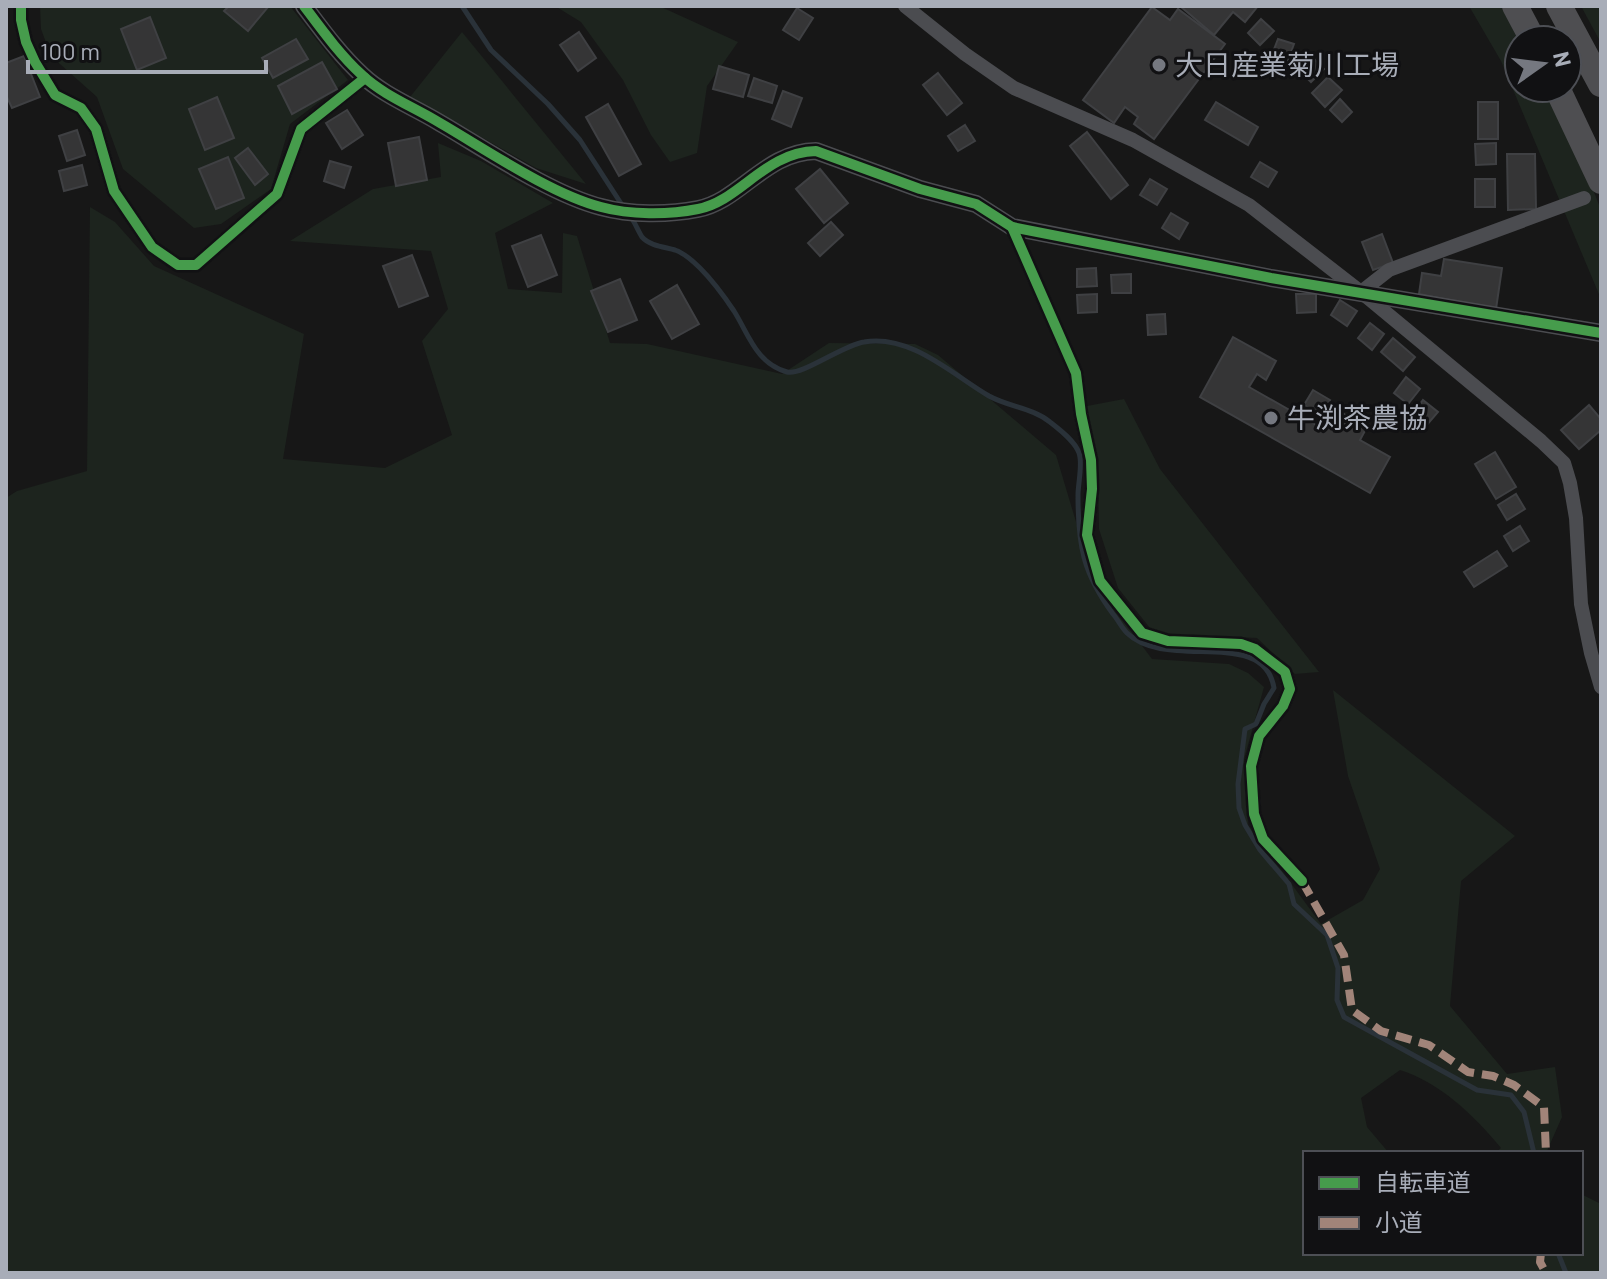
<svg xmlns="http://www.w3.org/2000/svg" width="1607" height="1279" font-family="Barlow,'Noto Sans JP',sans-serif">
<style>
.green{fill:#1d241e}
.lines{fill:none;stroke-linecap:round;stroke-linejoin:round}
.stream{stroke:#2a3239;stroke-width:5}
.building{fill:#353536;stroke:#3f4043;stroke-width:2}
.minor{stroke:#4b4c50;stroke-width:14}
.tertiary{stroke:#4b4c50;stroke-width:18}
.motorway{stroke:#4e4e51;stroke-width:26}
.quiet{stroke:#a18479;stroke-width:8;stroke-dasharray:16 8;stroke-linecap:butt}
.cycleway-casing{stroke:#111113;stroke-width:15}
.cycleway{stroke:#469c4c;stroke-width:10}
.poi-dot{fill:#757880;stroke:#111113;stroke-width:3}
.labels{text-anchor:middle;stroke-width:6;stroke-linejoin:round;paint-order:stroke}
.poi-label{font-size:28px;fill:#a8adb8;stroke:#111113;text-anchor:start}
</style>
<rect width="100%" height="100%" fill="#171717"/>
<g class="green">
<polygon points="40,6 290,6 348,80 290,124 271,189 221,224 194,228 123,169 97,97 51,56 41,29"/>
<polygon points="555,6 659,6 738,42 707,86 697,153 670,162 651,135 623,80 581,22"/>
<polygon points="1469,6 1501,6 1519,41 1519,88 1544,88 1578,151 1601,210 1601,299 1501,61"/>
<polygon points="1581,6 1601,6 1601,43"/>
<polygon points="462,32 586,184 536,168 410,97"/>
<path d="M438,143L481,161L553,203L495,233L508,289L562,293L563,233L577,236L610,343L647,344L782,374L829,343L915,344L938,355L1056,455L1094,582L1152,659L1229,664L1248,673L1264,687L1244,759L1248,825L1321,924L1363,900L1380,869L1348,776L1333,690L1515,836L1461,881L1450,1006L1507,1074L1555,1067L1562,1117L1546,1153H1495L1501,1148C1475,1116 1439,1082 1400,1070L1361,1098L1367,1127L1389,1153H1305V1253H1581V1194L1601,1204V1273H6V498L17,491L87,471L90,207L115,222L154,266L304,334L283,459L385,468L452,435L422,341L448,309L431,251L290,241L373,189L441,177Z"/>
<polygon points="1124,399 1160,469 1319,672 1295,674 1257,638 1154,633 1118,588 1099,529 1098,470 1087,406"/>
</g>
<g class="lines">
<g class="stream">
<polyline points="462,6 491,50 548,104 580,140 622,205"/>
<path d="M630,216C635,222 638,231 642,237C650,246 665,247 675,250C684,253 694,262 700,268C712,280 724,296 734,311C749,335 756,363 787,372C802,376 843,345 864,342C911,334 953,375 989,396C1009,407 1033,408 1050,422C1059,429 1075,441 1079,453C1083,464 1078,483 1078,495C1078,546 1083,573 1113,614C1118,620 1122,628 1127,633C1167,672 1264,626 1274,688L1264,704L1256,724L1245,729L1238,784L1239,808L1245,825L1260,850L1289,884L1294,904L1327,935L1338,968L1337,1000L1344,1017L1477,1090L1511,1095L1524,1112L1534,1153"/>
<polyline points="1558,1253 1566,1273"/>
</g>
</g>
<g class="building">
<polygon points="229,6 267,6 268,7 248,31 224,11"/>
<polygon points="1180,6 1258,6 1245,22 1233,12 1214,35"/>
<polygon points="1152,7 1170,20 1178,9 1225,44 1154,139 1134,124 1138,117 1125,107 1114,123 1083,100"/>
<polygon points="797,8 813,18 799,40 783,30"/>
<polygon points="150,17 166,58 137,70 121,29"/>
<polygon points="1261,19 1274,31 1260,45 1248,33"/>
<polygon points="579,32 596,58 578,71 560,45"/>
<polygon points="296,39 308,59 273,78 262,58"/>
<polygon points="1278,39 1294,44 1284,71 1268,65"/>
<polygon points="1306,51 1324,69 1311,82 1293,64"/>
<polygon points="24,56 40,97 12,108 6,95 6,63"/>
<polygon points="322,62 337,89 292,114 278,86"/>
<polygon points="719,66 749,75 743,97 713,89"/>
<polygon points="938,73 962,103 947,115 923,85"/>
<polygon points="1328,77 1342,90 1325,107 1312,93"/>
<polygon points="754,78 777,86 772,103 748,96"/>
<polygon points="783,91 802,98 791,127 772,119"/>
<polygon points="217,97 234,138 205,150 189,109"/>
<polygon points="1340,99 1352,112 1342,122 1330,110"/>
<polygon points="1216,102 1258,127 1248,145 1205,120"/>
<rect x="1478" y="102" width="20" height="37"/>
<polygon points="608,104 641,164 619,176 586,117"/>
<polygon points="347,110 363,135 342,149 326,123"/>
<polygon points="965,125 975,141 958,151 948,136"/>
<polygon points="77,130 85,155 67,161 59,136"/>
<polygon points="1087,132 1128,185 1111,199 1070,146"/>
<polygon points="419,137 427,180 396,186 388,143"/>
<polygon points="1496,143 1496,164 1476,165 1475,144"/>
<polygon points="248,148 268,174 255,185 235,158"/>
<polygon points="1507,154 1535,154 1536,209 1508,210"/>
<polygon points="228,157 244,198 216,209 199,169"/>
<polygon points="330,161 351,167 344,188 324,181"/>
<polygon points="1260,162 1277,172 1268,187 1251,177"/>
<polygon points="82,165 87,185 64,191 59,171"/>
<polygon points="820,169 848,203 824,223 796,189"/>
<polygon points="1150,179 1167,189 1157,205 1140,195"/>
<rect x="1475" y="179" width="20" height="28"/>
<polygon points="1171,213 1188,223 1179,239 1162,228"/>
<polygon points="831,222 843,235 820,256 808,243"/>
<polygon points="1382,234 1393,263 1373,270 1362,242"/>
<polygon points="541,235 557,275 528,287 512,246"/>
<polygon points="412,255 428,296 399,307 383,266"/>
<polygon points="1444,259 1502,268 1496,309 1419,294 1422,273 1441,276"/>
<polygon points="1096,268 1097,286 1077,287 1077,269"/>
<polygon points="1131,274 1131,293 1112,293 1111,275"/>
<polygon points="620,279 637,320 608,332 591,291"/>
<polygon points="677,285 699,324 672,339 650,301"/>
<polygon points="1097,294 1097,312 1078,313 1077,295"/>
<polygon points="1296,294 1316,294 1316,312 1297,313"/>
<polygon points="1340,300 1357,311 1347,326 1331,315"/>
<polygon points="1165,314 1166,334 1148,335 1147,315"/>
<polygon points="1370,323 1384,334 1372,350 1358,338"/>
<polygon points="1233,337 1276,361 1266,380 1257,374 1249,387 1323,429 1335,409 1367,427 1360,440 1390,457 1370,493 1200,397"/>
<polygon points="1393,338 1415,357 1403,371 1381,352"/>
<polygon points="1406,377 1420,389 1408,404 1394,393"/>
<polygon points="1313,390 1330,400 1321,415 1304,405"/>
<polygon points="1423,400 1438,412 1425,427 1411,416"/>
<polygon points="1589,405 1601,419 1601,430 1579,449 1561,430"/>
<polygon points="1495,452 1516,487 1496,499 1475,464"/>
<polygon points="1516,494 1525,509 1507,520 1498,505"/>
<polygon points="1520,526 1529,541 1513,551 1504,536"/>
<polygon points="1497,551 1507,566 1474,587 1464,572"/>
</g>
<g class="lines">
<g class="minor">
<polyline points="21,6 21,20 26,42 35,62 55,95 81,108 96,129 114,191 152,247 178,265 196,265 277,194 301,129 365,78"/>
<polyline points="905,6 965,54 1014,88 1133,140 1249,205 1361,292 1541,441 1564,463 1570,483 1576,518 1581,604 1591,653 1601,687"/>
<polyline points="1012,227 1076,373 1081,414 1091,460 1092,489 1087,535 1100,581 1142,633 1168,641 1241,644 1255,649 1285,672 1290,689 1283,706 1259,736 1251,766 1254,814 1263,839 1302,881"/>
<polyline points="1361,292 1389,270 1584,198"/>
</g>
<path class="tertiary" d="M304,6C322,30 340,55 362,75C382,94 411,106 435,120C482,147 550,194 601,207C630,215 668,215 698,209C740,201 765,152 816,151L920,189L976,204L1012,227L1271,278L1601,333"/>
<g class="motorway">
<polyline points="1515,6 1533,40"/>
<polyline points="1559,6 1601,84"/>
<polyline points="1557,88 1601,181"/>
</g>
<g class="quiet">
<polyline points="1302,881 1344,955 1352,1010 1381,1031 1429,1045 1468,1072 1493,1076 1514,1085 1544,1107 1546,1153"/>
<polyline points="1541,1253 1540,1262 1546,1273"/>
</g>
<defs>
<g id="cycleway">
<polyline points="21,6 21,20 26,42 35,62 55,95 81,108 96,129 114,191 152,247 178,265 196,265 277,194 301,129 365,78"/>
<path d="M304,6C322,30 340,55 362,75C382,94 411,106 435,120C482,147 550,194 601,207C630,215 668,215 698,209C740,201 765,152 816,151L920,189L976,204L1012,227L1271,278L1601,333"/>
<polyline points="1012,227 1076,373 1081,414 1091,460 1092,489 1087,535 1100,581 1142,633 1168,641 1241,644 1255,649 1285,672 1290,689 1283,706 1259,736 1251,766 1254,814 1263,839 1302,881"/>
</g>
</defs>
<use href="#cycleway" class="cycleway-casing"/>
<use href="#cycleway" class="cycleway"/>
</g>
<g class="poi-dot">
<circle cx="1159" cy="65" r="8"/>
<circle cx="1271" cy="418" r="8"/>
</g>
<g class="labels">
<g class="poi-label">
<text x="1175" y="75">大日産業菊川工場</text>
<text x="1287" y="428">牛渕茶農協</text>
</g>
</g>
<rect width="1607" height="1279" fill="none" stroke="#a8adb8" stroke-width="16"/>
<rect x="1303" y="1151" width="280" height="104" fill="#111113" stroke="#4d4f55" stroke-width="2"/>
<rect x="1319" y="1177" width="40" height="12" fill="#469c4c" stroke="#4d4f55" stroke-width="2"/>
<text x="1375" y="1191" font-size="24" fill="#a8adb8">自転車道</text>
<rect x="1319" y="1217" width="40" height="12" fill="#a18479" stroke="#4d4f55" stroke-width="2"/>
<text x="1375" y="1231" font-size="24" fill="#a8adb8">小道</text>
<g transform="translate(1543 64) rotate(76)"><circle r="38" fill="#111113" stroke="#4d4f55" stroke-width="2"/>
<path d="M0-6L14 30L0 20L-14 30Z" fill="#757880"/>
<text y="-12" font-size="22" font-weight="bold" text-anchor="middle" fill="#a8adb8">N</text>
</g>
<path d="M28 60v12h238v-12" fill="none" stroke="#a8adb8" stroke-width="4"/>
<text x="40" y="60" font-size="24" fill="#a8adb8" stroke="#111113" stroke-width="6" paint-order="stroke">100 m</text>
</svg>
